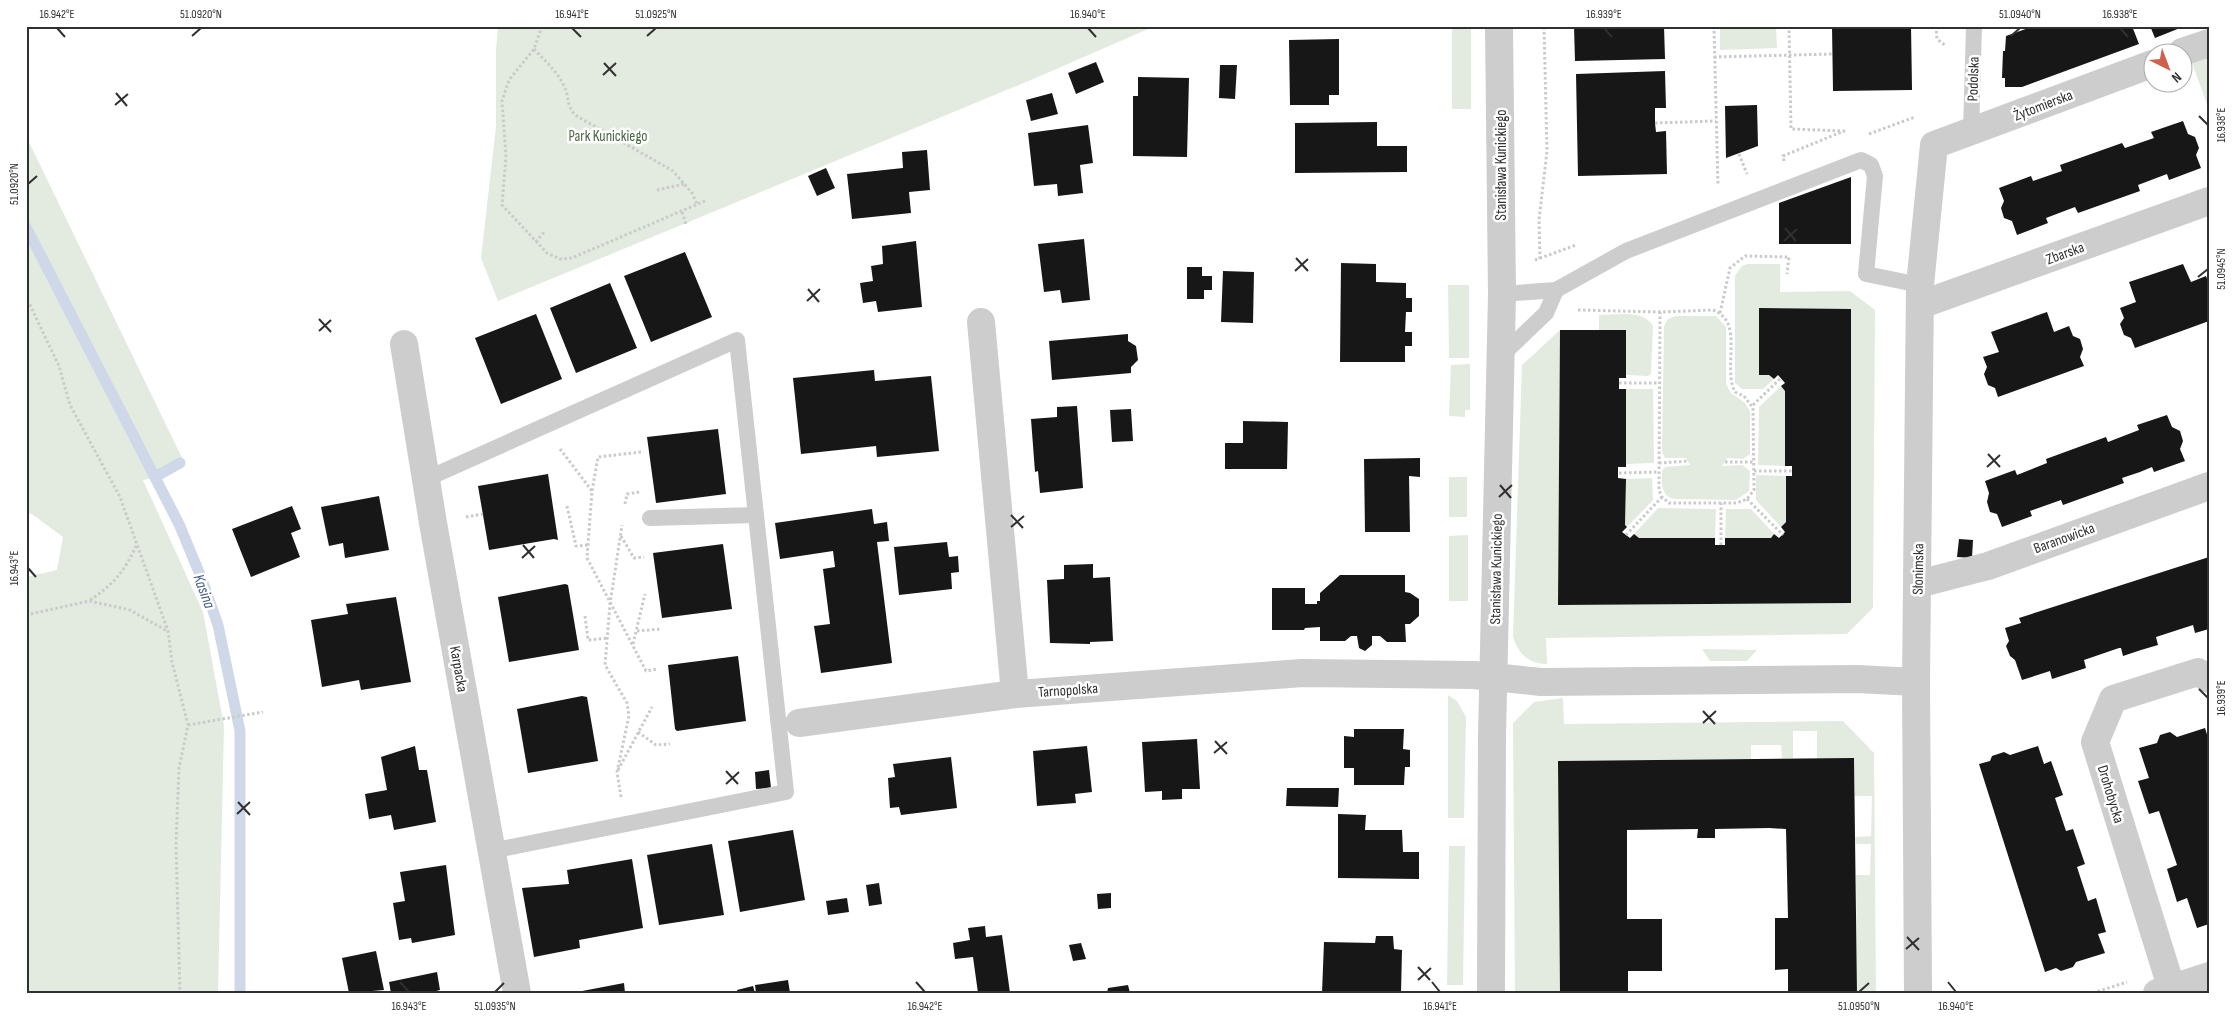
<svg xmlns="http://www.w3.org/2000/svg" width="2235" height="1019" font-family="'Sofia Sans Condensed',sans-serif">
<style>
.green{fill:#e3ebe0}
.lines{fill:none;stroke-linecap:round;stroke-linejoin:round}
.stream{stroke:#cfd8e9;stroke-width:11}
.building{fill:#171717}
.path{stroke:#cacaca;stroke-width:3;stroke-dasharray:2.5 2.5;stroke-linecap:butt}
.service{stroke:#cdcdcd;stroke-width:16}
.minor{stroke:#cdcdcd;stroke-width:28}
.ticks{fill:none;stroke:#303030;stroke-width:2}
.labels{text-anchor:middle;stroke-width:5;stroke-linejoin:round;paint-order:stroke}
.street-label{font-size:15px;fill:#303030;stroke:#fff}
.park-label{font-size:15px;fill:#4b6743;stroke:#fff}
.water-label{font-size:16px;font-style:italic;fill:#486089;stroke:#fff}
.neatline{fill:none;stroke:#303030;stroke-width:2}
.ticks-label{font-size:12px;text-anchor:middle;fill:#303030}
</style>
<rect width="100%" height="100%" fill="#fff"/>
<g class="green">
<polygon points="498,26 1155,26 1038,77 498,301 481,258 496,126 496,50"/>
<rect x="1452" y="26" width="19" height="83"/>
<polygon points="1720,26 1776,26 1777,48 1720,50"/>
<polygon points="2209,54 2209,110 2191,60"/>
<polygon points="26,136 185,464 158,477 143,480 203,612 224,726 218,993 26,993 26,577 57,570 63,537 32,514 26,513"/>
<path d="M1747,264H1780V292L1850,291L1875,310L1873,608L1847,634L1546,638L1547,664C1529,664 1517,653 1513,636L1522,365L1560,330L1558,605L1851,603V309H1759V375H1769L1774,379L1763,389H1742L1735,383V276L1742,266Z"/>
<polygon points="1448,285 1469,285 1469,358 1449,358"/>
<path d="M1599,315C1617,315 1643,309 1653,326L1651,374L1648,376L1626,375V331L1599,330Z"/>
<path d="M1676,316H1716L1726,327V384L1731,393L1745,403L1750,411V454L1743,459L1727,458L1722,466L1742,465L1750,471L1749,491L1736,500L1674,499C1660,495 1662,483 1662,471L1665,467L1690,465L1686,458H1665L1662,452L1664,326L1668,319Z"/>
<polygon points="1470,364 1470,410 1465,410 1465,417 1449,416 1451,365"/>
<polygon points="1781,386 1785,391 1785,466 1758,465 1759,407"/>
<polygon points="1626,389 1653,389 1654,463 1626,464"/>
<polygon points="1756,475 1786,476 1786,522 1781,527 1756,500"/>
<rect x="1449" y="477" width="18" height="40"/>
<polygon points="1652,478 1653,500 1627,527 1625,525 1626,479"/>
<polygon points="1658,508 1716,509 1715,538 1639,538 1634,534"/>
<polygon points="1726,509 1751,509 1774,534 1771,538 1725,538"/>
<polygon points="1468,535 1468,601 1449,601 1449,536"/>
<polygon points="1702,649 1757,650 1747,661 1710,661"/>
<polygon points="1448,695 1457,701 1466,717 1464,818 1448,818"/>
<polygon points="1563,698 1564,724 1843,721 1874,753 1876,993 1857,993 1856,875 1870,875 1871,844 1856,844 1855,837 1871,836 1872,796 1855,796 1854,759 1817,759 1817,731 1793,731 1793,758 1782,758 1781,745 1751,745 1751,759 1558,761 1560,993 1515,993 1513,723 1534,702"/>
<polygon points="1449,846 1465,846 1463,985 1447,985"/>
</g>
<g class="lines">
<g class="stream">
<polyline points="26,227 179,524 201,577 218,625 240,731 240,993"/>
<polyline points="155,477 180,463"/>
</g>
</g>
<g class="building">
<polygon points="1574,26 1664,26 1665,59 1575,61"/>
<polygon points="1832,26 1911,26 1912,90 1833,91"/>
<polygon points="2034,26 2132,26 2139,44 2022,87 2005,87 2005,78 2002,78 2003,51 2005,51 2006,36"/>
<polygon points="2150,26 2185,26 2155,38"/>
<polygon points="1339,39 1339,95 1329,95 1329,105 1290,105 1289,40"/>
<polygon points="1096,62 1104,82 1076,94 1068,73"/>
<polygon points="1220,65 1237,65 1235,99 1219,98"/>
<polygon points="1665,71 1666,108 1655,108 1655,123 1656,132 1666,131 1667,174 1578,176 1576,74"/>
<polygon points="1138,77 1189,78 1187,157 1133,156 1133,96 1138,96"/>
<polygon points="1052,93 1058,114 1031,121 1026,100"/>
<polygon points="1757,105 1758,146 1726,158 1725,106"/>
<polygon points="2183,121 2188,134 2195,137 2199,148 2196,155 2201,168 2169,180 2167,174 2138,185 2140,191 2078,213 2075,207 2046,218 2048,223 2017,235 2012,221 2004,218 2001,208 2004,201 1999,188 2031,176 2033,181 2062,171 2060,165 2122,143 2125,148 2154,138 2151,132"/>
<polygon points="1377,122 1377,146 1407,146 1407,172 1295,173 1295,123"/>
<polygon points="1088,125 1093,163 1080,165 1083,193 1058,196 1057,184 1034,186 1028,133"/>
<polygon points="927,150 930,190 909,192 911,213 852,219 847,174 903,168 902,152"/>
<polygon points="826,168 835,188 817,196 808,176"/>
<polygon points="1851,177 1851,244 1779,244 1779,203"/>
<polygon points="1084,239 1090,300 1062,303 1060,290 1044,292 1038,244"/>
<polygon points="916,241 922,307 878,312 876,301 863,303 860,283 873,281 871,266 883,264 882,246"/>
<polygon points="685,252 712,317 651,342 624,276"/>
<polygon points="1341,263 1376,264 1376,282 1406,283 1406,298 1412,298 1412,312 1406,312 1405,332 1412,332 1412,346 1405,346 1405,362 1340,362"/>
<polygon points="2183,264 2191,282 2206,276 2209,284 2209,321 2135,348 2131,338 2124,335 2120,324 2124,318 2120,308 2136,302 2129,282"/>
<polygon points="1187,267 1202,267 1202,276 1212,276 1212,290 1204,290 1204,299 1187,299"/>
<polygon points="1223,271 1254,272 1253,323 1221,322"/>
<polygon points="610,283 637,348 576,373 550,308"/>
<polygon points="1759,308 1851,309 1851,603 1558,605 1560,330 1626,330 1626,378 1619,378 1619,389 1626,389 1626,467 1618,467 1618,478 1626,479 1625,525 1627,527 1622,532 1630,538 1634,534 1639,538 1715,538 1715,545 1725,545 1725,538 1771,538 1774,534 1779,538 1785,532 1781,527 1786,522 1786,476 1792,476 1792,466 1785,466 1785,391 1781,386 1785,383 1778,375 1774,379 1769,375 1759,375"/>
<polygon points="2047,312 2054,332 2069,326 2073,336 2080,339 2083,349 2080,357 2084,366 1998,397 1995,388 1988,385 1984,374 1987,367 1983,357 1999,352 1991,332"/>
<polygon points="536,314 562,379 501,404 475,338"/>
<polygon points="1128,334 1128,341 1136,346 1138,360 1131,367 1131,373 1052,380 1049,341"/>
<polygon points="874,370 875,381 931,376 939,451 877,457 876,446 801,454 793,378"/>
<polygon points="1077,406 1083,488 1040,493 1038,471 1035,472 1031,419 1057,417 1057,407"/>
<polygon points="1131,409 1133,441 1112,442 1110,410"/>
<polygon points="2167,415 2172,427 2180,431 2183,441 2180,449 2185,461 2154,472 2152,467 2140,472 2122,478 2124,483 2063,505 2061,500 2030,511 2032,516 2002,527 1997,514 1990,512 1987,502 1989,493 1985,481 2015,470 2017,475 2047,463 2046,459 2106,437 2108,442 2139,430 2137,425"/>
<polygon points="1243,421 1288,422 1287,469 1225,469 1225,443 1243,443"/>
<polygon points="718,429 726,494 656,503 647,437"/>
<polygon points="1420,458 1420,477 1409,476 1410,532 1365,532 1364,459"/>
<polygon points="548,474 558,540 554,539 489,550 478,486"/>
<polygon points="379,496 389,550 345,558 343,543 329,546 321,507"/>
<polygon points="292,506 301,529 291,533 300,557 251,577 232,529"/>
<polygon points="872,509 874,524 887,522 889,541 877,542 892,663 821,673 814,626 830,624 823,569 835,567 833,551 780,559 775,523"/>
<polygon points="1959,539 1973,540 1972,558 1957,557"/>
<polygon points="947,542 949,557 958,556 959,572 951,573 952,589 899,595 894,547"/>
<polygon points="723,544 732,609 662,618 653,553"/>
<polygon points="2209,557 2209,629 2195,633 2193,625 2156,637 2158,645 2141,650 2123,656 2121,648 2119,648 2084,660 2086,668 2052,679 2050,671 2022,680 2015,660 2010,656 2006,646 2009,641 2005,628 2021,623 2019,618"/>
<polygon points="1093,564 1093,578 1110,577 1113,641 1090,642 1090,644 1050,643 1047,580 1064,579 1064,565"/>
<polygon points="1340,575 1405,575 1405,592 1410,593 1419,599 1419,616 1410,624 1405,624 1406,642 1387,642 1380,636 1372,636 1372,645 1365,651 1359,648 1357,636 1351,636 1345,641 1320,641 1320,627 1305,628 1304,630 1272,630 1272,588 1305,588 1305,604 1317,604 1317,601 1320,601 1320,593"/>
<polygon points="565,584 568,585 579,650 509,662 498,597"/>
<polygon points="396,597 411,682 361,690 359,680 322,687 311,620 348,614 346,604"/>
<polygon points="738,656 746,721 677,731 675,729 668,665"/>
<polygon points="582,696 587,697 598,761 528,773 517,709"/>
<polygon points="2205,728 2209,741 2209,924 2197,928 2187,898 2177,902 2167,869 2177,865 2159,811 2149,814 2138,781 2149,778 2139,748 2157,743 2160,735 2170,732 2177,737"/>
<polygon points="1354,729 1404,729 1403,749 1410,750 1410,767 1405,767 1404,785 1354,785 1354,768 1344,768 1344,736 1354,737"/>
<polygon points="1197,739 1200,789 1182,789 1182,799 1162,800 1162,791 1145,792 1142,742"/>
<polygon points="415,746 419,770 427,770 436,822 394,830 391,815 369,819 365,794 387,790 381,757"/>
<polygon points="1087,746 1092,792 1075,794 1076,803 1037,806 1033,751"/>
<polygon points="2038,746 2044,764 2051,761 2063,795 2055,798 2066,831 2073,829 2085,864 2077,867 2088,901 2096,898 2106,932 2098,934 2105,953 2076,962 2073,967 2061,971 2056,968 2045,972 1979,764 1990,761 1992,756 2004,752 2010,755"/>
<polygon points="951,757 957,808 901,815 899,807 890,808 888,778 895,777 893,764"/>
<polygon points="1854,758 1857,993 1788,993 1788,969 1775,970 1775,918 1788,918 1786,829 1769,828 1715,829 1715,838 1697,838 1698,829 1627,830 1627,919 1662,919 1662,971 1628,971 1628,993 1560,993 1558,761"/>
<polygon points="769,770 771,788 756,789 755,772"/>
<polygon points="1287,788 1339,788 1338,807 1286,806"/>
<polygon points="1338,814 1366,815 1365,830 1402,830 1403,852 1419,852 1419,879 1338,878"/>
<polygon points="793,830 805,900 740,912 728,841"/>
<polygon points="712,844 724,915 659,925 647,855"/>
<polygon points="632,859 643,928 579,940 580,948 534,957 522,888 569,884 567,870"/>
<polygon points="446,865 455,935 412,943 411,938 399,940 393,903 405,901 400,872"/>
<polygon points="879,883 882,904 869,906 866,885"/>
<polygon points="1111,893 1111,908 1098,909 1097,894"/>
<polygon points="847,898 849,912 828,915 826,901"/>
<polygon points="985,926 986,937 1002,935 1010,993 978,993 973,957 955,959 953,943 970,940 968,928"/>
<polygon points="1376,936 1393,936 1394,949 1402,950 1401,993 1322,993 1324,942 1375,943"/>
<polygon points="1081,943 1086,959 1073,961 1069,945"/>
<polygon points="376,951 384,990 349,993 342,958"/>
<polygon points="437,972 440,990 429,993 391,993 389,982"/>
<polygon points="788,980 790,993 756,993 755,985"/>
<polygon points="624,983 625,993 577,993 577,992"/>
<polygon points="1128,985 1130,993 1107,993 1108,988"/>
<polygon points="753,986 755,993 738,993 737,990"/>
</g>
<g class="lines">
<g class="path">
<polyline points="542,26 534,49 509,80 502,101 506,156 502,205 547,253 560,259 572,258 707,200"/>
<polyline points="1714,26 1718,186"/>
<polyline points="1936,26 1937,39 1946,46"/>
<path d="M534,49C545,61 557,71 564,86C570,98 565,102 575,115L673,171L692,193L697,204"/>
<polyline points="1714,57 1832,54"/>
<polyline points="1655,123 1716,121"/>
<polyline points="1869,134 1915,117"/>
<polyline points="1739,154 1747,174"/>
<polyline points="1784,161 1783,156 1844,131 1791,129 1789,26"/>
<polyline points="657,190 684,184"/>
<polyline points="682,212 686,224"/>
<polyline points="536,242 545,231"/>
<polyline points="1540,259 1539,220 1547,151 1544,26"/>
<polyline points="1535,260 1576,245"/>
<polyline points="26,301 30,305 59,366 70,405 120,497 168,631 172,662 188,725 179,768 176,844 180,993"/>
<polyline points="1578,310 1660,312"/>
<path d="M1713,310C1745,322 1722,367 1735,392L1744,396L1753,408L1754,490L1747,499L1737,503H1669L1662,497L1659,490L1660,312Z"/>
<polyline points="1720,313 1730,268 1745,256 1789,257 1787,274"/>
<polyline points="1619,383 1659,383"/>
<polyline points="1753,405 1781,378"/>
<polyline points="560,449 592,491"/>
<polyline points="641,452 598,457 592,491 587,558 646,671 657,669"/>
<polyline points="1725,462 1754,462"/>
<polyline points="1659,463 1688,461"/>
<polyline points="1754,471 1792,471"/>
<polyline points="1619,473 1659,472"/>
<polyline points="1747,499 1783,535"/>
<polyline points="625,504 627,494 640,492"/>
<polyline points="567,506 576,546 588,545"/>
<polyline points="466,517 483,514"/>
<polyline points="1626,535 1662,497"/>
<polyline points="621,536 634,558 644,557"/>
<polyline points="1721,545 1721,503"/>
<path d="M90,600C113,585 124,572 136,546"/>
<polyline points="26,615 89,601 130,610 167,631"/>
<polyline points="585,616 588,640 608,638"/>
<polyline points="637,631 661,629"/>
<polyline points="633,644 645,594"/>
<polyline points="188,725 263,712"/>
<polyline points="638,732 656,745 670,744"/>
<polyline points="618,770 652,707"/>
<polyline points="621,797 617,772 629,716 627,703 605,665 610,604 622,525"/>
<polyline points="2093,993 2127,982"/>
</g>
<g class="service">
<polyline points="1971,132 1974,26"/>
<polyline points="1502,294 1556,290 1626,251 1861,160 1871,165 1875,176 1866,274 1920,285"/>
<polyline points="1501,356 1546,313 1556,290"/>
<polyline points="426,479 737,340 786,792 491,851"/>
<polyline points="650,518 756,515"/>
</g>
<g class="minor">
<polyline points="2182,52 2209,43"/>
<polyline points="1920,305 2209,201"/>
<polyline points="981,322 1015,694"/>
<polyline points="404,344 433,523 517,993"/>
<polyline points="1918,584 1988,566 2209,486"/>
<polyline points="799,723 1015,694 1303,673 1474,675 1541,682 1857,679 1916,682"/>
<polyline points="1491,993 1492,736 1502,294 1499,26"/>
<polyline points="1918,993 1916,682 1920,285 1934,145 2152,64"/>
<polyline points="2157,993 2209,976"/>
<polyline points="2173,993 2095,742 2113,699 2198,672 2209,679"/>
</g>
</g>
<path class="ticks" d="M57,28L65,37M572,28L581,37M1088,28L1096,37M1604,28L1612,37M2120,28L2128,37M192,36L201,28M647,36L656,28M2011,36L2020,28M604,63L616,76M603,75L616,63M116,93L127,106M115,105L128,94M2199,116L2208,125M28,184L37,176M1785,228L1796,241M1784,241L1797,229M1296,258L1308,271M1295,271L1308,259M2198,277L2208,269M808,289L819,302M807,301L820,289M319,319L331,332M319,331L331,320M1988,454L2000,467M1987,467L2000,455M1500,485L1511,498M1499,497L1512,485M1011,515L1023,528M1011,527L1024,516M523,545L534,558M522,558L535,546M28,568L36,577M2199,689L2208,698M1703,711L1715,724M1703,723L1716,711M1215,741L1227,754M1214,753L1227,742M726,771L738,784M726,784L739,772M238,802L250,815M237,814L250,802M1907,937L1919,950M1906,949L1919,938M1418,967L1430,980M1418,980L1431,968M400,982L409,992M916,982L925,992M1432,982L1440,992M1948,982L1956,992M495,992L504,983M1859,992L1869,983"/>
<g class="labels">
<g class="street-label">
<text transform="translate(1973 79) rotate(-88)" y="5">Podolska</text>
<text transform="translate(2043 105) rotate(-21)" y="5">Żytomierska</text>
<text transform="translate(1501 165) rotate(-90)" y="5">Stanisława Kunickiego</text>
<text transform="translate(2065 253) rotate(-20)" y="5">Zbarska</text>
<text transform="translate(2064 538) rotate(-20)" y="5">Baranowicka</text>
<text transform="translate(1496 569) rotate(-89)" y="5">Stanisława Kunickiego</text>
<text transform="translate(1918 569) rotate(-89)" y="5">Słonimska</text>
<text transform="translate(459 669) rotate(80)" y="5">Karpacka</text>
<text transform="translate(1068 690) rotate(-4)" y="5">Tarnopolska</text>
<text transform="translate(2111 794) rotate(73)" y="5">Drohobycka</text>
</g>
<g class="park-label">
<text x="608" y="141">Park Kunickiego</text>
</g>
<g class="water-label">
<text transform="translate(205 591) rotate(69)" y="6">Kasina</text>
</g>
</g>
<rect width="2235" height="1019" fill="none" stroke="#ffffff" stroke-width="55"/>
<g transform="translate(2168 68) rotate(138)"><circle r="24" fill="#ffffff" stroke="#acacac"/>
<path d="M0-4L9 19L0 12L-9 19Z" fill="#d06049"/>
<text y="-8" font-size="14" font-weight="bold" text-anchor="middle" fill="#303030">N</text>
</g>
<rect x="28" y="28" width="2180" height="964" class="neatline"/>
<g class="ticks-label">
<text x="57" y="18">16.942°E</text>
<text x="201" y="18">51.0920°N</text>
<text x="572" y="18">16.941°E</text>
<text x="656" y="18">51.0925°N</text>
<text x="1088" y="18">16.940°E</text>
<text x="1604" y="18">16.939°E</text>
<text x="2020" y="18">51.0940°N</text>
<text x="2120" y="18">16.938°E</text>
<text transform="translate(2221 125) rotate(-90)" y="4">16.938°E</text>
<text transform="translate(14 184) rotate(-90)" y="4">51.0920°N</text>
<text transform="translate(2221 269) rotate(-90)" y="4">51.0945°N</text>
<text transform="translate(14 568) rotate(-90)" y="4">16.943°E</text>
<text transform="translate(2221 698) rotate(-90)" y="4">16.939°E</text>
<text x="409" y="1010">16.943°E</text>
<text x="495" y="1010">51.0935°N</text>
<text x="925" y="1010">16.942°E</text>
<text x="1440" y="1010">16.941°E</text>
<text x="1859" y="1010">51.0950°N</text>
<text x="1956" y="1010">16.940°E</text>
</g>
</svg>
